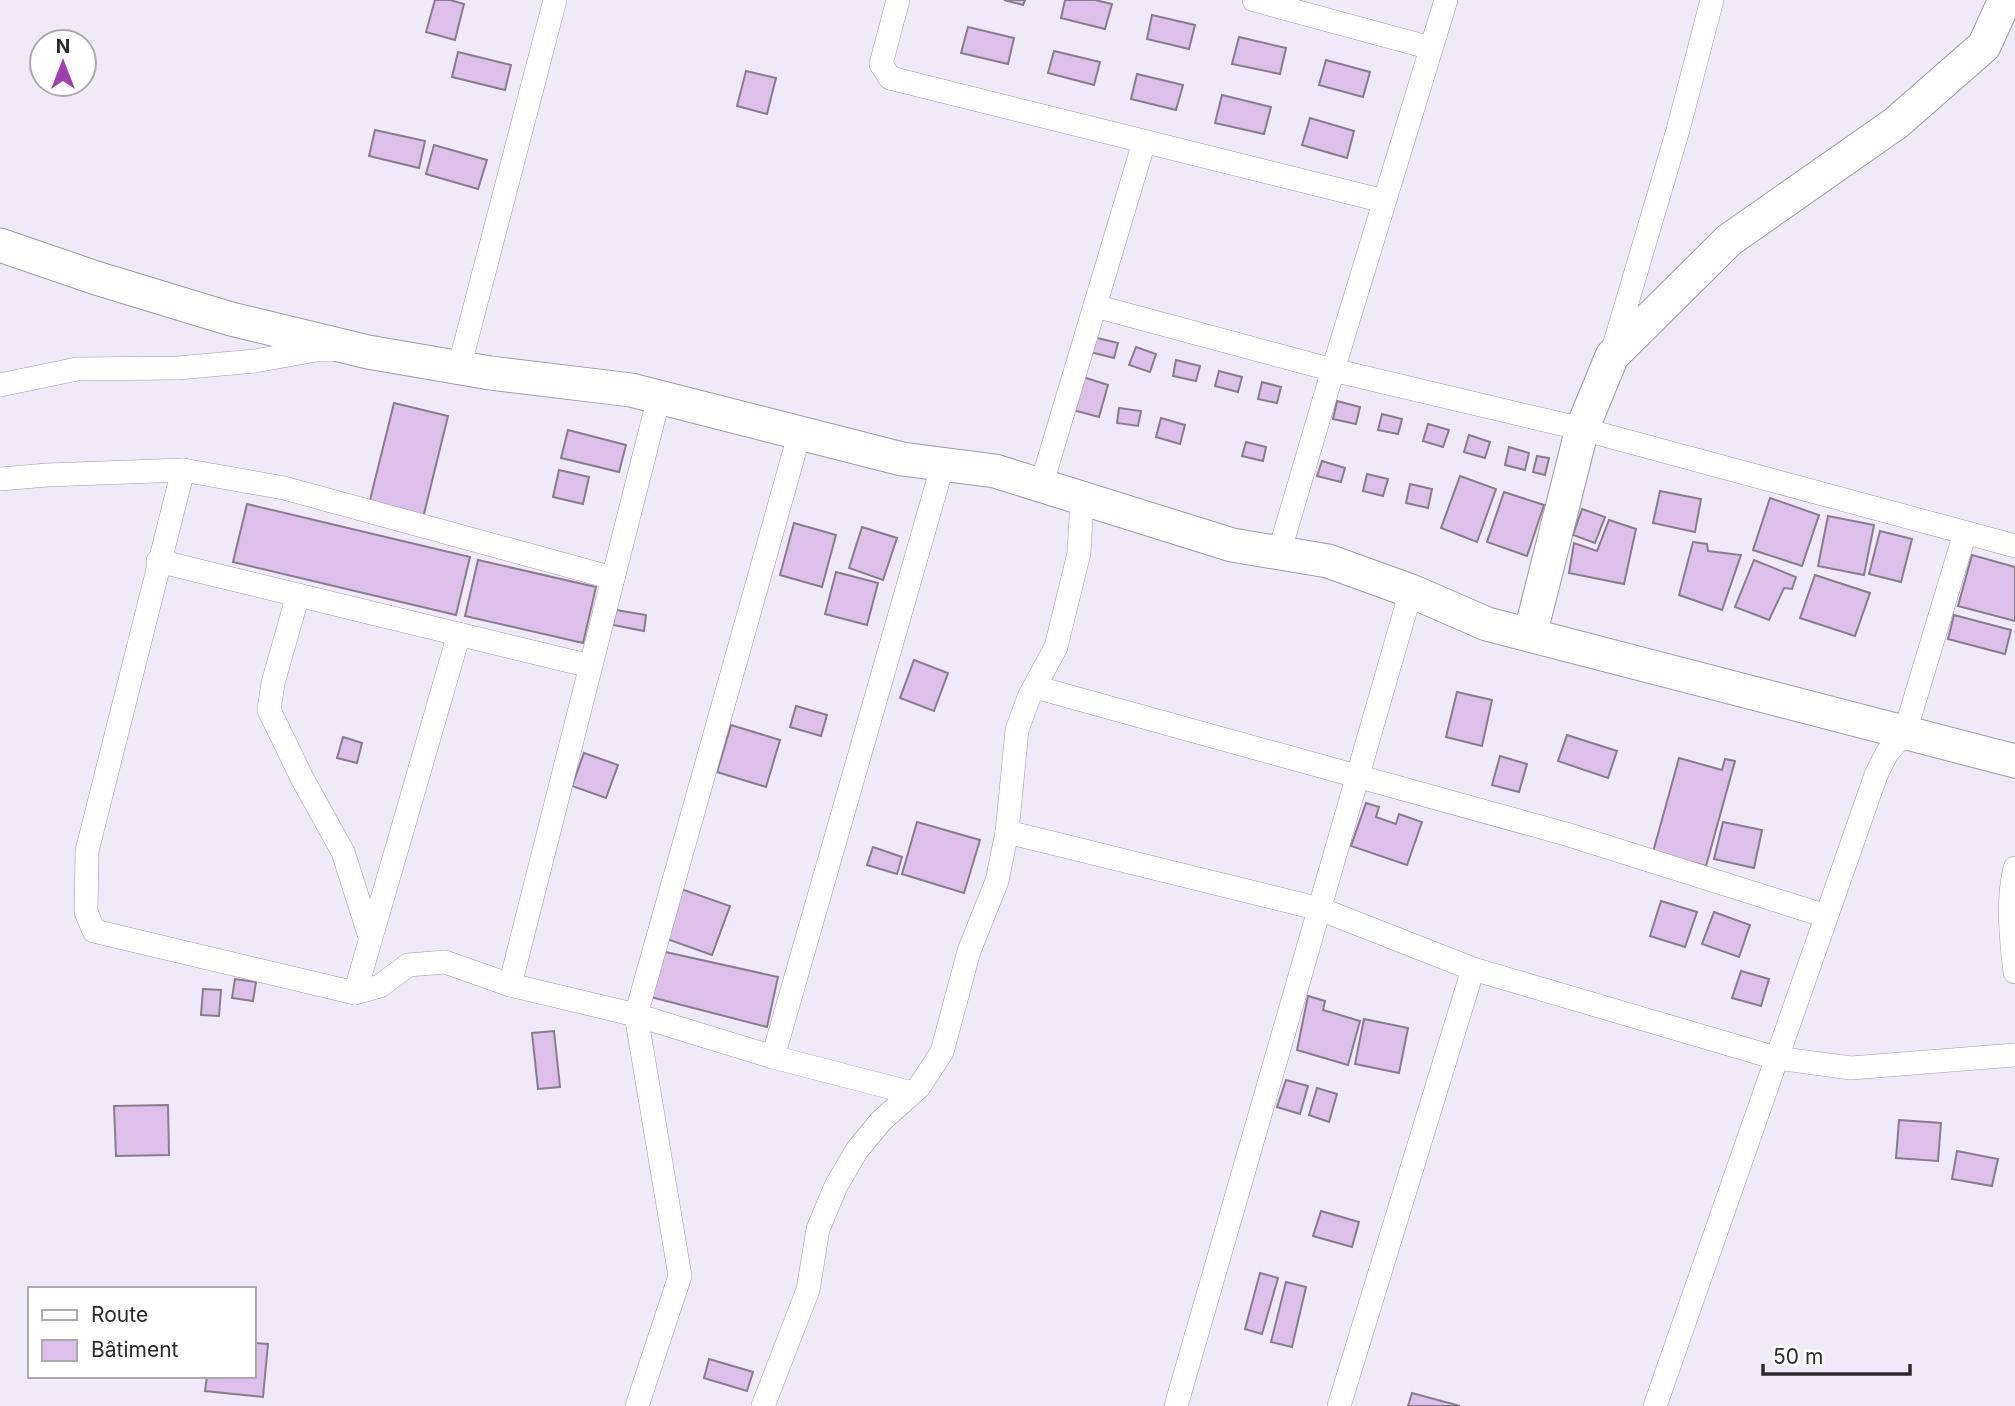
<svg xmlns="http://www.w3.org/2000/svg" width="2015" height="1406" font-family="Inter,sans-serif">
<style>
.building{fill:#dcc0ea;stroke:#867e8a;stroke-width:2}
.lines{fill:none;stroke-linecap:round;stroke-linejoin:round}
.street-casing{stroke:#a099a6;stroke-width:24}
.secondary-casing{stroke:#a099a6;stroke-width:35}
.street{stroke:#fff;stroke-width:23}
.secondary{stroke:#fff;stroke-width:33}
</style>
<rect width="100%" height="100%" fill="#f0e9f7"/>
<g class="building">
<polygon points="435,0 450,0 464,4 455,40 426,32"/>
<polygon points="1004,0 1025,0 1023,5"/>
<polygon points="1065,0 1095,0 1112,4 1105,29 1061,18"/>
<polygon points="1152,15 1195,25 1189,49 1147,39"/>
<polygon points="968,27 1014,38 1008,64 961,53"/>
<polygon points="1239,37 1286,48 1280,74 1232,64"/>
<polygon points="1054,51 1100,62 1094,85 1048,73"/>
<polygon points="458,52 511,65 505,90 452,77"/>
<polygon points="1326,60 1370,72 1363,97 1319,85"/>
<polygon points="746,71 776,78 767,114 737,106"/>
<polygon points="1137,74 1183,85 1176,110 1131,99"/>
<polygon points="1222,95 1271,107 1264,134 1215,123"/>
<polygon points="1310,118 1354,131 1347,158 1302,145"/>
<polygon points="375,130 425,141 419,168 369,156"/>
<polygon points="434,145 487,160 478,189 426,174"/>
<polygon points="1093,337 1118,343 1114,358 1090,352"/>
<polygon points="1136,347 1156,354 1150,372 1129,365"/>
<polygon points="1176,360 1200,366 1196,381 1173,376"/>
<polygon points="1219,371 1242,377 1238,392 1215,386"/>
<polygon points="1083,377 1108,385 1099,417 1073,410"/>
<polygon points="1262,382 1281,387 1277,403 1258,399"/>
<polygon points="1337,401 1360,407 1356,424 1333,419"/>
<polygon points="394,403 448,416 423,518 369,504"/>
<polygon points="1119,408 1141,411 1138,426 1117,423"/>
<polygon points="1382,414 1402,419 1398,434 1378,430"/>
<polygon points="1161,418 1185,425 1180,444 1156,437"/>
<polygon points="1428,424 1449,430 1443,447 1423,441"/>
<polygon points="568,430 626,445 619,472 561,458"/>
<polygon points="1469,435 1490,442 1485,458 1464,452"/>
<polygon points="1246,442 1266,447 1263,461 1242,456"/>
<polygon points="1509,447 1529,453 1525,470 1505,465"/>
<polygon points="1537,456 1549,458 1545,475 1533,472"/>
<polygon points="1322,461 1345,468 1341,482 1317,476"/>
<polygon points="559,470 589,477 583,504 553,497"/>
<polygon points="1367,474 1388,479 1383,496 1363,491"/>
<polygon points="1460,476 1496,489 1477,542 1441,528"/>
<polygon points="1410,484 1432,489 1428,508 1406,503"/>
<polygon points="1660,491 1701,499 1695,532 1653,523"/>
<polygon points="1504,492 1544,505 1527,556 1487,542"/>
<polygon points="1770,498 1819,515 1802,566 1753,550"/>
<polygon points="247,504 470,557 456,615 233,562"/>
<polygon points="1582,509 1605,517 1595,543 1573,535"/>
<polygon points="1828,516 1874,525 1864,575 1818,566"/>
<polygon points="1609,520 1636,529 1624,584 1569,573 1574,543 1597,551"/>
<polygon points="794,523 836,535 822,587 780,575"/>
<polygon points="862,527 897,538 883,580 849,568"/>
<polygon points="1880,531 1912,539 1901,582 1869,574"/>
<polygon points="1693,542 1707,544 1708,551 1741,555 1722,610 1679,595"/>
<polygon points="1972,555 2015,567 2015,621 1958,606"/>
<polygon points="478,560 596,587 583,643 465,616"/>
<polygon points="1754,560 1796,577 1792,589 1784,588 1769,620 1735,607"/>
<polygon points="836,572 878,583 867,625 825,614"/>
<polygon points="1815,575 1870,593 1855,636 1800,618"/>
<polygon points="616,610 646,615 644,631 613,625"/>
<polygon points="1954,615 2011,630 2005,654 1948,639"/>
<polygon points="914,660 948,673 934,711 900,698"/>
<polygon points="1457,692 1492,700 1482,746 1446,737"/>
<polygon points="796,706 827,715 821,736 790,727"/>
<polygon points="731,725 780,740 766,787 717,772"/>
<polygon points="1567,735 1617,751 1608,778 1558,761"/>
<polygon points="343,737 362,743 357,763 337,758"/>
<polygon points="584,753 618,765 606,798 572,786"/>
<polygon points="1500,756 1527,764 1519,792 1492,785"/>
<polygon points="1679,758 1722,770 1725,759 1735,761 1706,866 1653,852"/>
<polygon points="1366,803 1379,807 1376,817 1396,824 1399,814 1422,822 1407,865 1351,846"/>
<polygon points="917,822 980,840 964,893 902,874"/>
<polygon points="1723,822 1762,830 1754,868 1714,859"/>
<polygon points="873,847 902,857 897,874 867,865"/>
<polygon points="681,889 730,906 712,955 664,938"/>
<polygon points="1661,901 1697,912 1685,947 1650,936"/>
<polygon points="1714,912 1750,925 1739,957 1702,944"/>
<polygon points="661,951 778,977 767,1027 647,996"/>
<polygon points="1741,971 1769,979 1761,1006 1732,998"/>
<polygon points="235,979 256,982 253,1001 232,998"/>
<polygon points="203,989 221,990 219,1016 201,1015"/>
<polygon points="1308,996 1325,1001 1323,1010 1360,1021 1348,1065 1297,1050"/>
<polygon points="1364,1019 1408,1028 1399,1073 1355,1064"/>
<polygon points="554,1031 560,1087 538,1089 532,1033"/>
<polygon points="1286,1080 1308,1086 1300,1114 1277,1107"/>
<polygon points="1317,1088 1337,1094 1329,1122 1309,1115"/>
<polygon points="168,1105 169,1155 116,1156 114,1106"/>
<polygon points="1899,1120 1941,1123 1938,1161 1896,1158"/>
<polygon points="1957,1151 1998,1159 1992,1186 1952,1179"/>
<polygon points="1321,1211 1359,1222 1352,1247 1313,1236"/>
<polygon points="1260,1273 1278,1278 1262,1334 1245,1329"/>
<polygon points="1286,1282 1306,1287 1292,1347 1271,1342"/>
<polygon points="254,1343 268,1344 263,1397 205,1391 207,1376 254,1376"/>
<polygon points="709,1359 753,1372 747,1391 704,1378"/>
<polygon points="1412,1393 1460,1406 1408,1406"/>
</g>
<g class="lines">
<defs>
<g id="street">
<polyline points="898,0 881,64 890,78 1384,201"/>
<polyline points="1254,0 1431,48"/>
<polyline points="1095,306 1333,370 1582,429 2015,546"/>
<polyline points="1612,353 1678,130 1712,0"/>
<polyline points="459,368 555,0"/>
<polyline points="0,385 77,369 178,368 255,361 316,350 330,350"/>
<polyline points="183,470 87,851 86,912 94,931 355,993 380,986 408,965 445,962 510,985 636,1015 773,1057 912,1093"/>
<polyline points="0,479 47,475 183,470 284,488 613,578"/>
<polyline points="1041,486 1144,142"/>
<polyline points="1279,553 1333,370 1446,0"/>
<polyline points="158,561 590,666"/>
<polyline points="298,595 273,683 269,710 303,780 343,852 370,937"/>
<polyline points="1035,687 1566,834 1826,916"/>
<polyline points="1007,832 1320,909 1473,969 1776,1058 1851,1068 2015,1055"/>
<path d="M2015,868C2007,900 2011,939 2015,972"/>
<polyline points="510,985 659,397"/>
<polyline points="355,993 459,634"/>
<polyline points="773,1057 943,464"/>
<polyline points="637,1406 680,1276 636,1015 800,432"/>
<polyline points="763,1406 808,1290 818,1229 836,1186 857,1150 881,1121 919,1087 942,1052 969,951 997,881 1007,832 1017,730 1029,697 1056,647 1079,553 1082,499"/>
<polyline points="1176,1406 1411,591"/>
<polyline points="1339,1406 1473,969"/>
<polyline points="1655,1406 1876,775 1887,753 1905,732 1965,533"/>
</g>
<g id="secondary">
<polyline points="0,245 96,278 231,319 368,352 490,373 631,390 902,459 995,471 1232,545 1328,561 1411,591 1487,624 2015,761"/>
<polyline points="1530,635 1582,429 1612,356 1729,240 1896,123 1984,46 2005,0"/>
</g>
</defs>
<use href="#street" class="street-casing"/>
<use href="#secondary" class="secondary-casing"/>
<use href="#street" class="street"/>
<use href="#secondary" class="secondary"/>
</g>
<rect x="28" y="1287" width="228" height="91" fill="#ffffff" stroke="#abaaac" stroke-width="2"/>
<rect x="42" y="1310" width="35" height="10" fill="#ffffff" stroke="#abaaac" stroke-width="2"/>
<text x="91" y="1322" font-size="21" fill="#2d2a2f">Route</text>
<rect x="42" y="1340" width="35" height="21" fill="#dcc0ea" stroke="#abaaac" stroke-width="2"/>
<text x="91" y="1357" font-size="21" fill="#2d2a2f">Bâtiment</text>
<g transform="translate(63 63)"><circle r="33" fill="#ffffff" stroke="#abaaac" stroke-width="2"/>
<path d="M0-5L12 26L0 18L-12 26Z" fill="#9f42ad"/>
<text y="-10" font-size="19" font-weight="bold" text-anchor="middle" fill="#2d2a2f">N</text>
</g>
<path d="M1763 1364v10h147v-10" fill="none" stroke="#2d2a2f" stroke-width="3.5"/>
<text x="1773" y="1364" font-size="21" fill="#2d2a2f" stroke="#ffffff" stroke-width="5" paint-order="stroke">50 m</text>
</svg>
